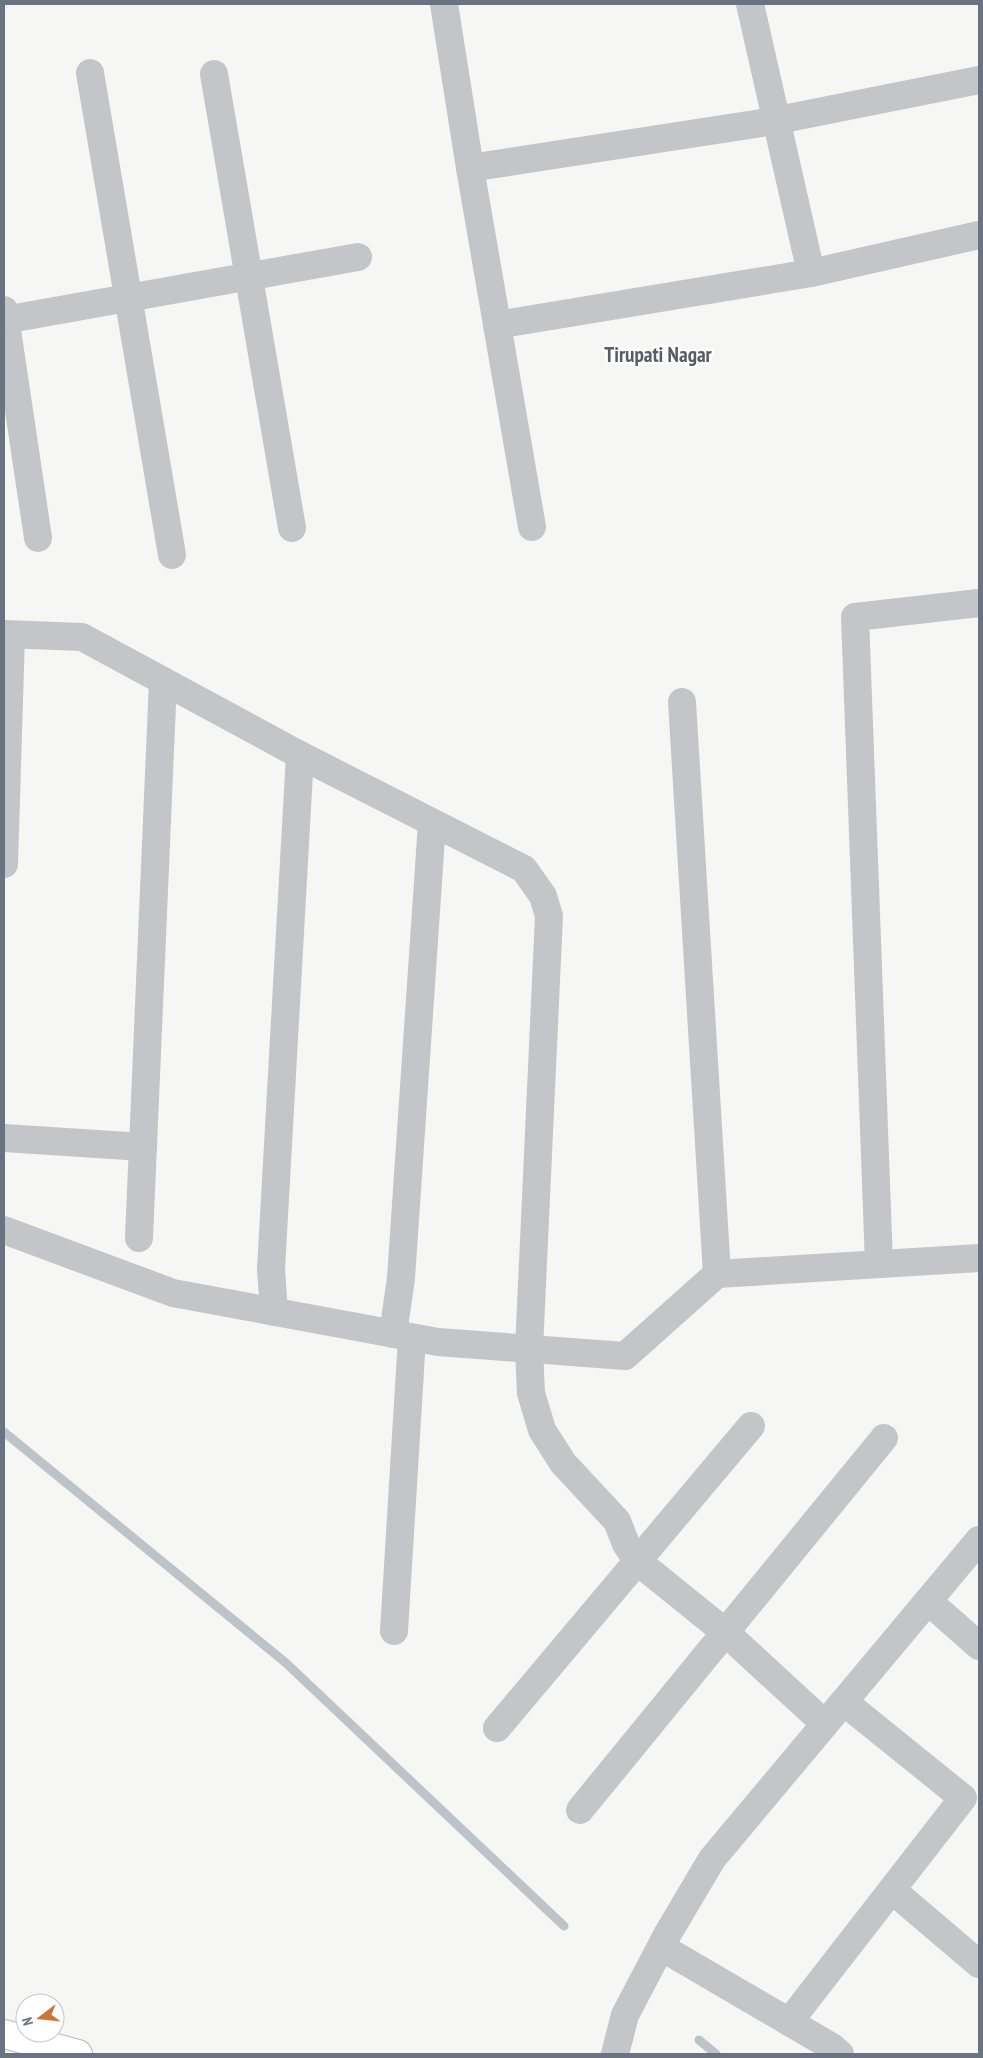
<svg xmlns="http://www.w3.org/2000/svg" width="983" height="2058" font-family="'PT Sans Narrow',sans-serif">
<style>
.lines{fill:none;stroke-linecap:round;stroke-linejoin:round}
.stream{stroke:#bdc4c9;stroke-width:9}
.secondary-casing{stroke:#b5b8bd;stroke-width:30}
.street{stroke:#c3c5c8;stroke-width:28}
.secondary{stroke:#fff;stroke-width:28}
.labels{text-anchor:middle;stroke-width:5;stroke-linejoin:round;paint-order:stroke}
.quarter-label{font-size:21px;font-weight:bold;fill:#565d67;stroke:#fff}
</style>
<rect width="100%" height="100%" fill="#f6f6f4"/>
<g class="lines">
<g class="stream">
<polyline points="4,1432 286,1663 564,1926"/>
<polyline points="699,2040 716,2054"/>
</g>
<defs>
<polyline id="secondary" points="4,2034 78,2054"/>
</defs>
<use href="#secondary" class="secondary-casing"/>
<g class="street">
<polyline points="444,4 470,168 532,527"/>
<polyline points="750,4 811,273"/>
<polyline points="90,73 172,555"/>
<polyline points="214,74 292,528"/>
<polyline points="470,168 768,122 979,80"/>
<polyline points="4,310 38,538"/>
<polyline points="4,320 358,257"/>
<polyline points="497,325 811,273 979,235"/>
<polyline points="4,634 82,637 300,755 524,869 543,896 549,916 529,1349 531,1393 542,1430 563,1463 617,1521 626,1544 637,1561 725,1632 825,1724"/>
<polyline points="682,702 717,1274"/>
<polyline points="4,864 11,635"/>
<polyline points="4,1138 143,1147"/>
<polyline points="4,1230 173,1293 438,1342 625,1356 717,1274 979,1258"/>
<polyline points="139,1238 163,681"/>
<polyline points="879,1264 855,617 979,603"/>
<polyline points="274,1312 271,1269 300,755"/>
<polyline points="393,1334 401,1278 432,823"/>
<polyline points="928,1601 979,1646"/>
<polyline points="394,1631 412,1338"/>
<polyline points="497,1728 751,1426"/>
<polyline points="580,1810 884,1438"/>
<polyline points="892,1890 979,1964"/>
<polyline points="661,1947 832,2047 840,2054"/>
<polyline points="789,2022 963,1798 844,1702"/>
<polyline points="615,2054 625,2015 667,1935 712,1859 979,1540"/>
</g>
<use href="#secondary" class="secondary"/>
</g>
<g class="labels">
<g class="quarter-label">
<text x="658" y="362">Tirupati Nagar</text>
</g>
</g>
<rect width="983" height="2058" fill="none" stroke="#697381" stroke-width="10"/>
<g transform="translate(40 2018) rotate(254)"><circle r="24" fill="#ffffff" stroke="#c3c7cd"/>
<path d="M0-4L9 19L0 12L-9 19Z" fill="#cd743d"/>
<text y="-8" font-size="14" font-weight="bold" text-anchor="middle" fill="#697381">N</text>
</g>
</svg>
